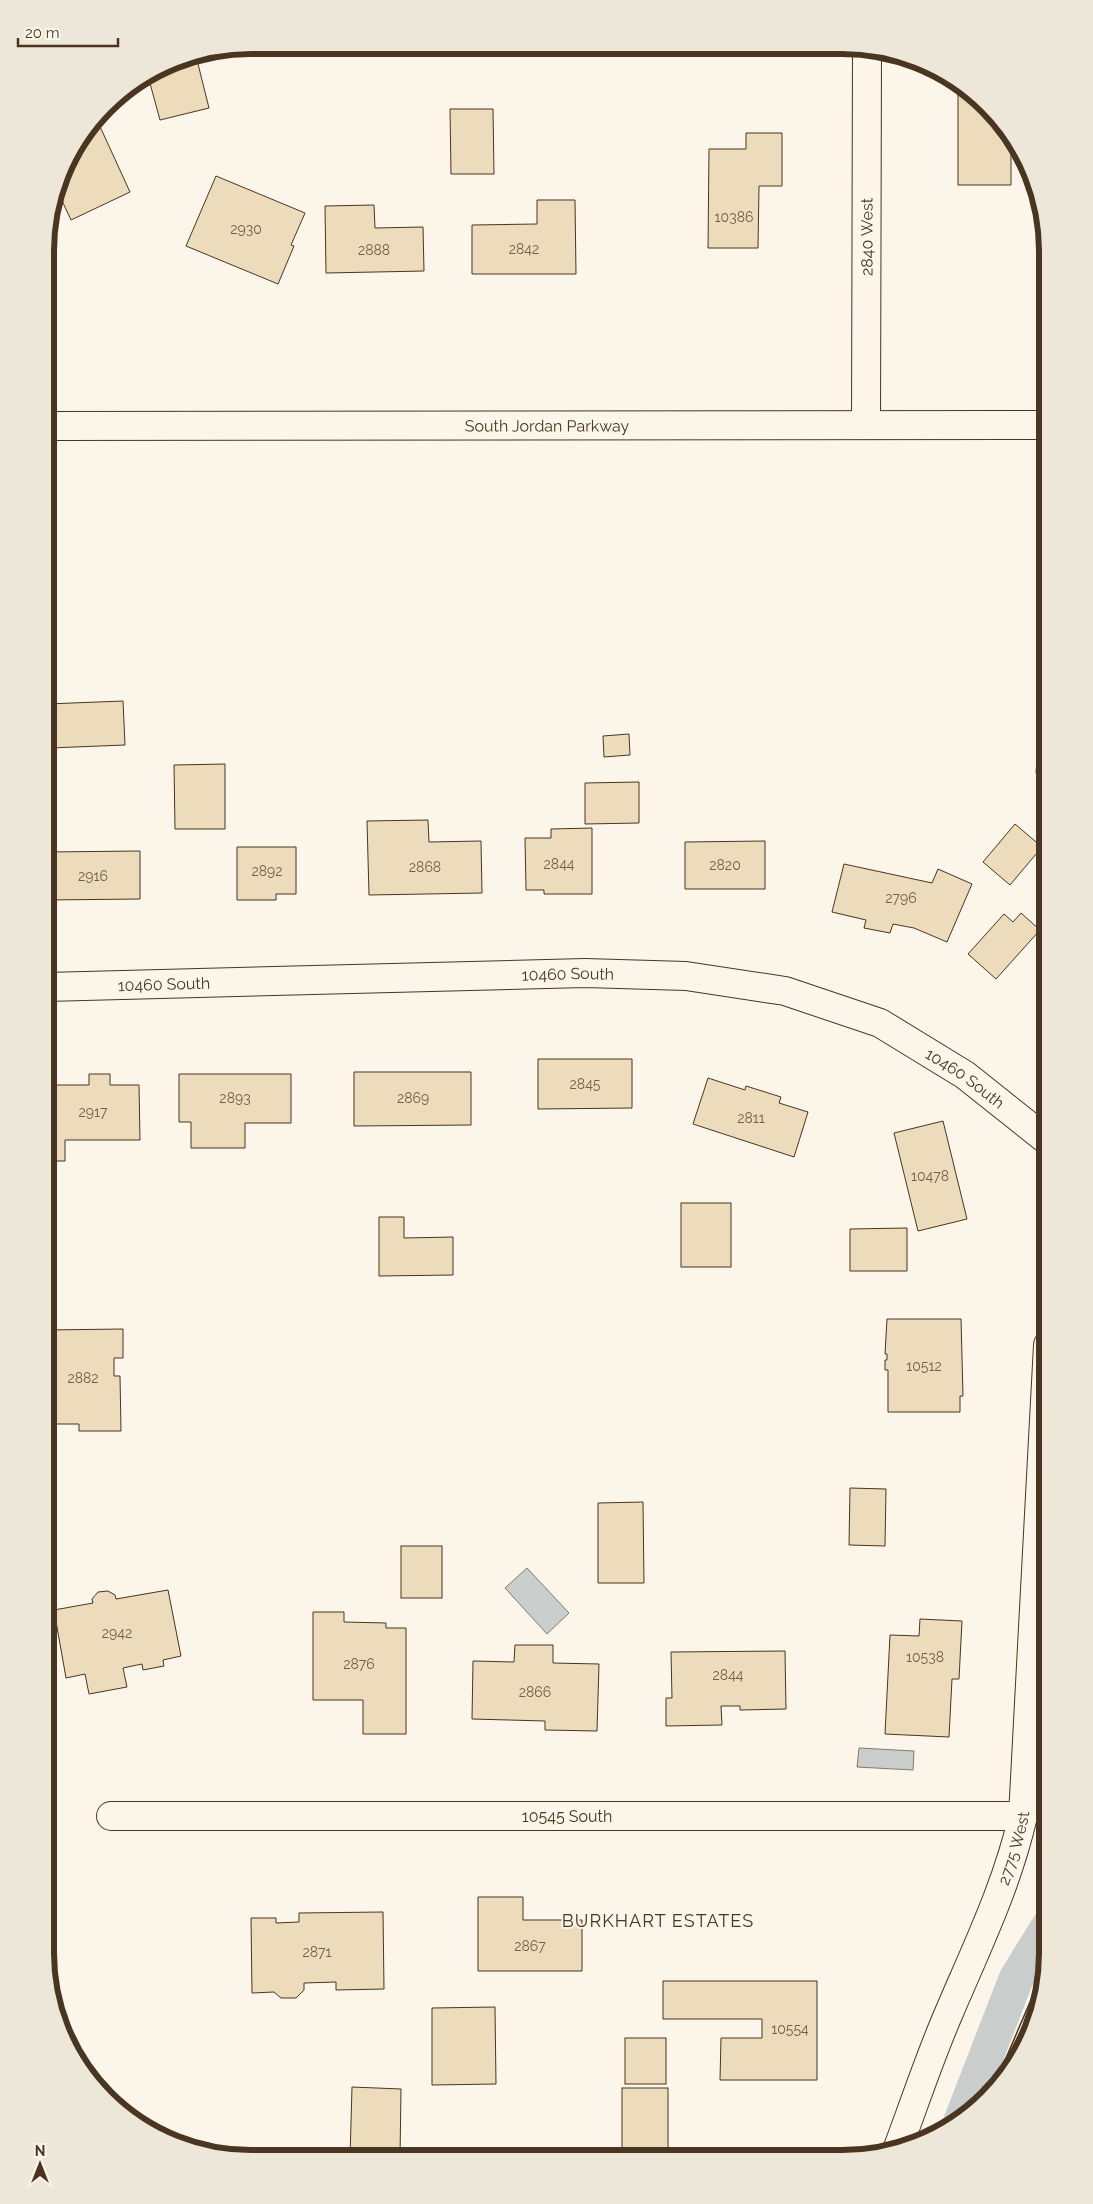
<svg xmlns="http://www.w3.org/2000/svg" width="1093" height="2204" font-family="Raleway,sans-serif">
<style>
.water{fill:#c9cecd;stroke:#887966}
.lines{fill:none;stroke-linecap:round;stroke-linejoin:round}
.canal{stroke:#c9cecd;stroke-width:35}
.building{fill:#ecdcbc;stroke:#4a3520}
.lane-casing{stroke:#4a3520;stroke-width:18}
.street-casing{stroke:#4a3520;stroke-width:30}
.primary-casing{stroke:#4a3520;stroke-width:30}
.lane{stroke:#fbf6e9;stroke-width:15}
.street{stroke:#fbf6e9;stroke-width:28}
.primary{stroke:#fbf6e9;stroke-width:28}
.labels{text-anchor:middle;stroke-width:4;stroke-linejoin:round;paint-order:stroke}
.number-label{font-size:14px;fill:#725f47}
.street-label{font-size:16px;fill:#4a3520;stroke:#fbf6e9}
.neighbourhood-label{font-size:18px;letter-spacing:1px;fill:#4a3520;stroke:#fbf6e9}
.rim{fill:none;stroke:#4a3520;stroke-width:6}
</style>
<rect width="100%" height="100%" fill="#fbf6e9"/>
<g class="water">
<polygon points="527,1568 569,1613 547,1634 505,1588"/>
<polygon points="859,1748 914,1751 913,1770 857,1767"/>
</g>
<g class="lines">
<polyline class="canal" points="961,2121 1016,1979 1048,1927"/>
</g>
<g class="building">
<polygon points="196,56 209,108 160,120 148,76 172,61"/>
<polygon points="958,83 978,96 1011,134 1011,185 958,185"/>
<polygon points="450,109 493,109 494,174 451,174"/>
<polygon points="97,120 130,192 71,220 57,190 66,160"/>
<polygon points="746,133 782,133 782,186 759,186 758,248 708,248 709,149 746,149"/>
<polygon points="216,176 305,213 291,245 294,246 278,284 186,246"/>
<polygon points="537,200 575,200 576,274 472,274 472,225 537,224"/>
<polygon points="374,205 375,228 423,227 424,271 326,273 325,206"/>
<polygon points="123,701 125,745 49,748 47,704"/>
<polygon points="629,734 630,755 604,757 603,736"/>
<polygon points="1039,740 1048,741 1048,803 1045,803 1036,772"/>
<polygon points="225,764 225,829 175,829 174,765"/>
<polygon points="639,782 639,823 585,824 585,783"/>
<polygon points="428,820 429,842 481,841 482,893 369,895 367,821"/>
<polygon points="1015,824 1042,847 1010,885 983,862"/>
<polygon points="592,828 592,894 544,894 544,890 526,890 525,838 551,838 551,829"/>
<polygon points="765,841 765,889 685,889 685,842"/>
<polygon points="237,847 296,847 296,894 276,894 276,900 237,900"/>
<polygon points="140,851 140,899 46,900 46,852"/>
<polygon points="844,864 932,883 938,869 972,884 947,942 914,928 893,924 890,933 864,928 866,920 832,912"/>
<polygon points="1021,913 1040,930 996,979 968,954 1004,914 1013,922"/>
<polygon points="538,1059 632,1059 632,1108 538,1109"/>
<polygon points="354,1072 471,1072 471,1125 354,1126"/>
<polygon points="89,1074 110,1074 110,1085 139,1085 140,1140 65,1140 65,1161 46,1161 46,1085 89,1085"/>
<polygon points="179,1074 291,1074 291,1123 245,1123 245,1148 191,1148 191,1122 179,1122"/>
<polygon points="708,1078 745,1090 746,1086 781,1097 779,1103 808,1112 794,1157 693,1124"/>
<polygon points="943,1121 967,1219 918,1231 894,1133"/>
<rect x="681" y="1203" width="50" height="64"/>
<polygon points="379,1217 404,1217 404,1238 453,1237 453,1275 379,1276"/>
<polygon points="907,1228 907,1271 850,1271 850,1229"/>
<polygon points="887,1319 961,1319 963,1396 960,1396 960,1412 888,1412 888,1370 885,1370 885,1360 887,1360 887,1354 885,1354"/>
<polygon points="123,1329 123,1358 114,1358 114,1376 120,1376 121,1431 79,1431 79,1424 50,1424 49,1380 46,1380 46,1330"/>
<polygon points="850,1488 886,1489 885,1546 849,1545"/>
<polygon points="643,1502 644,1583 598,1583 598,1503"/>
<rect x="401" y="1546" width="41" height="52"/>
<polygon points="168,1590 181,1656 163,1660 164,1666 143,1670 142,1664 123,1668 127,1687 89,1694 85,1674 66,1678 54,1610 93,1603 92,1599 98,1592 108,1591 115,1595 116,1599"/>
<polygon points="313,1612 344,1612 344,1622 386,1623 386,1628 406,1628 406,1734 363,1734 363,1700 313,1700"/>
<polygon points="920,1619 962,1621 959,1679 952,1679 949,1737 885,1734 890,1635 919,1636"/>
<polygon points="515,1645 553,1645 553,1663 599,1664 597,1731 545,1730 545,1721 472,1719 473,1661 514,1662"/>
<polygon points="785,1651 786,1709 740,1710 740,1706 721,1706 722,1725 666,1726 666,1698 672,1698 671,1652"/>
<polygon points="478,1897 523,1897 523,1920 582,1920 582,1971 478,1971"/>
<polygon points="383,1912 384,1989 336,1990 336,1982 304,1983 304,1990 296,1998 281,1998 274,1992 252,1993 251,1918 276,1918 276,1923 299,1922 299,1913"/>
<polygon points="663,1981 817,1981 817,2080 720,2080 721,2038 762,2038 762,2019 663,2019"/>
<polygon points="495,2007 496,2084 432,2085 432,2008"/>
<rect x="625" y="2038" width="41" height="46"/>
<polygon points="352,2087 401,2089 400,2158 350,2158"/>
<rect x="622" y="2088" width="46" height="70"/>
</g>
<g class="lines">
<defs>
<polyline id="lane" points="1009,2072 1039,2002"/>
<g id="street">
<path id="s1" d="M866,425L867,49"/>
<path id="s2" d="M46,987L585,973L686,976L785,991L880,1023L965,1075L1048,1141"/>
<path id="s3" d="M111,1816H1023"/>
<path id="s4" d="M897,2150C914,2105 929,2059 948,2015C976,1949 1007,1886 1023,1816L1048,1345"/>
</g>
<g id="primary">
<path id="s5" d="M47,426L1048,425"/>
</g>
</defs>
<use href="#lane" class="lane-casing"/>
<use href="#street" class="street-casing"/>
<use href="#primary" class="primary-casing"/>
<use href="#lane" class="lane"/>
<use href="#street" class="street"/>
<use href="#primary" class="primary"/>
</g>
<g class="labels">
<g class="number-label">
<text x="734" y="222">10386</text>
<text x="246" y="234">2930</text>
<text x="524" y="254">2842</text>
<text x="374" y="255">2888</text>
<text x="559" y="869">2844</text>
<text x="725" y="870">2820</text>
<text x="425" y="872">2868</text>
<text x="267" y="876">2892</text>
<text x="93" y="881">2916</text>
<text x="901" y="903">2796</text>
<text x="585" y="1089">2845</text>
<text x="235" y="1103">2893</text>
<text x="413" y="1103">2869</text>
<text x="93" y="1117">2917</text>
<text x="751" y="1123">2811</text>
<text x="930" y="1181">10478</text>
<text x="924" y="1371">10512</text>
<text x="83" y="1383">2882</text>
<text x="117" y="1638">2942</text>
<text x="925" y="1662">10538</text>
<text x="359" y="1669">2876</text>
<text x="728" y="1680">2844</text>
<text x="535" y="1697">2866</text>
<text x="530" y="1951">2867</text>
<text x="317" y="1957">2871</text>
<text x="790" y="2034">10554</text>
</g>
<g class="street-label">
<text dy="6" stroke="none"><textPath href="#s1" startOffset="188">2840 West</textPath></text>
<text dy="6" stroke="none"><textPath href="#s5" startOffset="500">South Jordan Parkway</textPath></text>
<text dy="6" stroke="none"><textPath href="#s2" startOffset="522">10460 South</textPath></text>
<text dy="6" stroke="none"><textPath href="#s2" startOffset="118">10460 South</textPath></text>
<text dy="6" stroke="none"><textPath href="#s2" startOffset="942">10460 South</textPath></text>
<text dy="6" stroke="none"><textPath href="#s3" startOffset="456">10545 South</textPath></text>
<text dy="6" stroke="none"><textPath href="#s4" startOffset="324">2775 West</textPath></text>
</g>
<g class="neighbourhood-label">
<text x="658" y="1927">BURKHART ESTATES</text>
</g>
</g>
<path d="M0 0H1093V2204H0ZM251 54H842A197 197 0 0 1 1039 251V1953A197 197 0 0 1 842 2150H251A197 197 0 0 1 54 1953V251A197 197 0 0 1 251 54Z" fill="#ede7d9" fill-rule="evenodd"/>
<path class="rim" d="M251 54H842A197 197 0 0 1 1039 251V1953A197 197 0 0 1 842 2150H251A197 197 0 0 1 54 1953V251A197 197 0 0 1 251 54Z"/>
<g transform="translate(40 2164)" stroke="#fbf6e9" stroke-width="4" paint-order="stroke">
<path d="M0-4L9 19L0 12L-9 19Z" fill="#4a3520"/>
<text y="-8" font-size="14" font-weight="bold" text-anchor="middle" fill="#4a3520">N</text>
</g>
<path d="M18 38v8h100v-8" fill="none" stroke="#4a3520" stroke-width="2.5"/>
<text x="25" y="38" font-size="15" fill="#4a3520" stroke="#fbf6e9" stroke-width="4" paint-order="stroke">20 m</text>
</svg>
